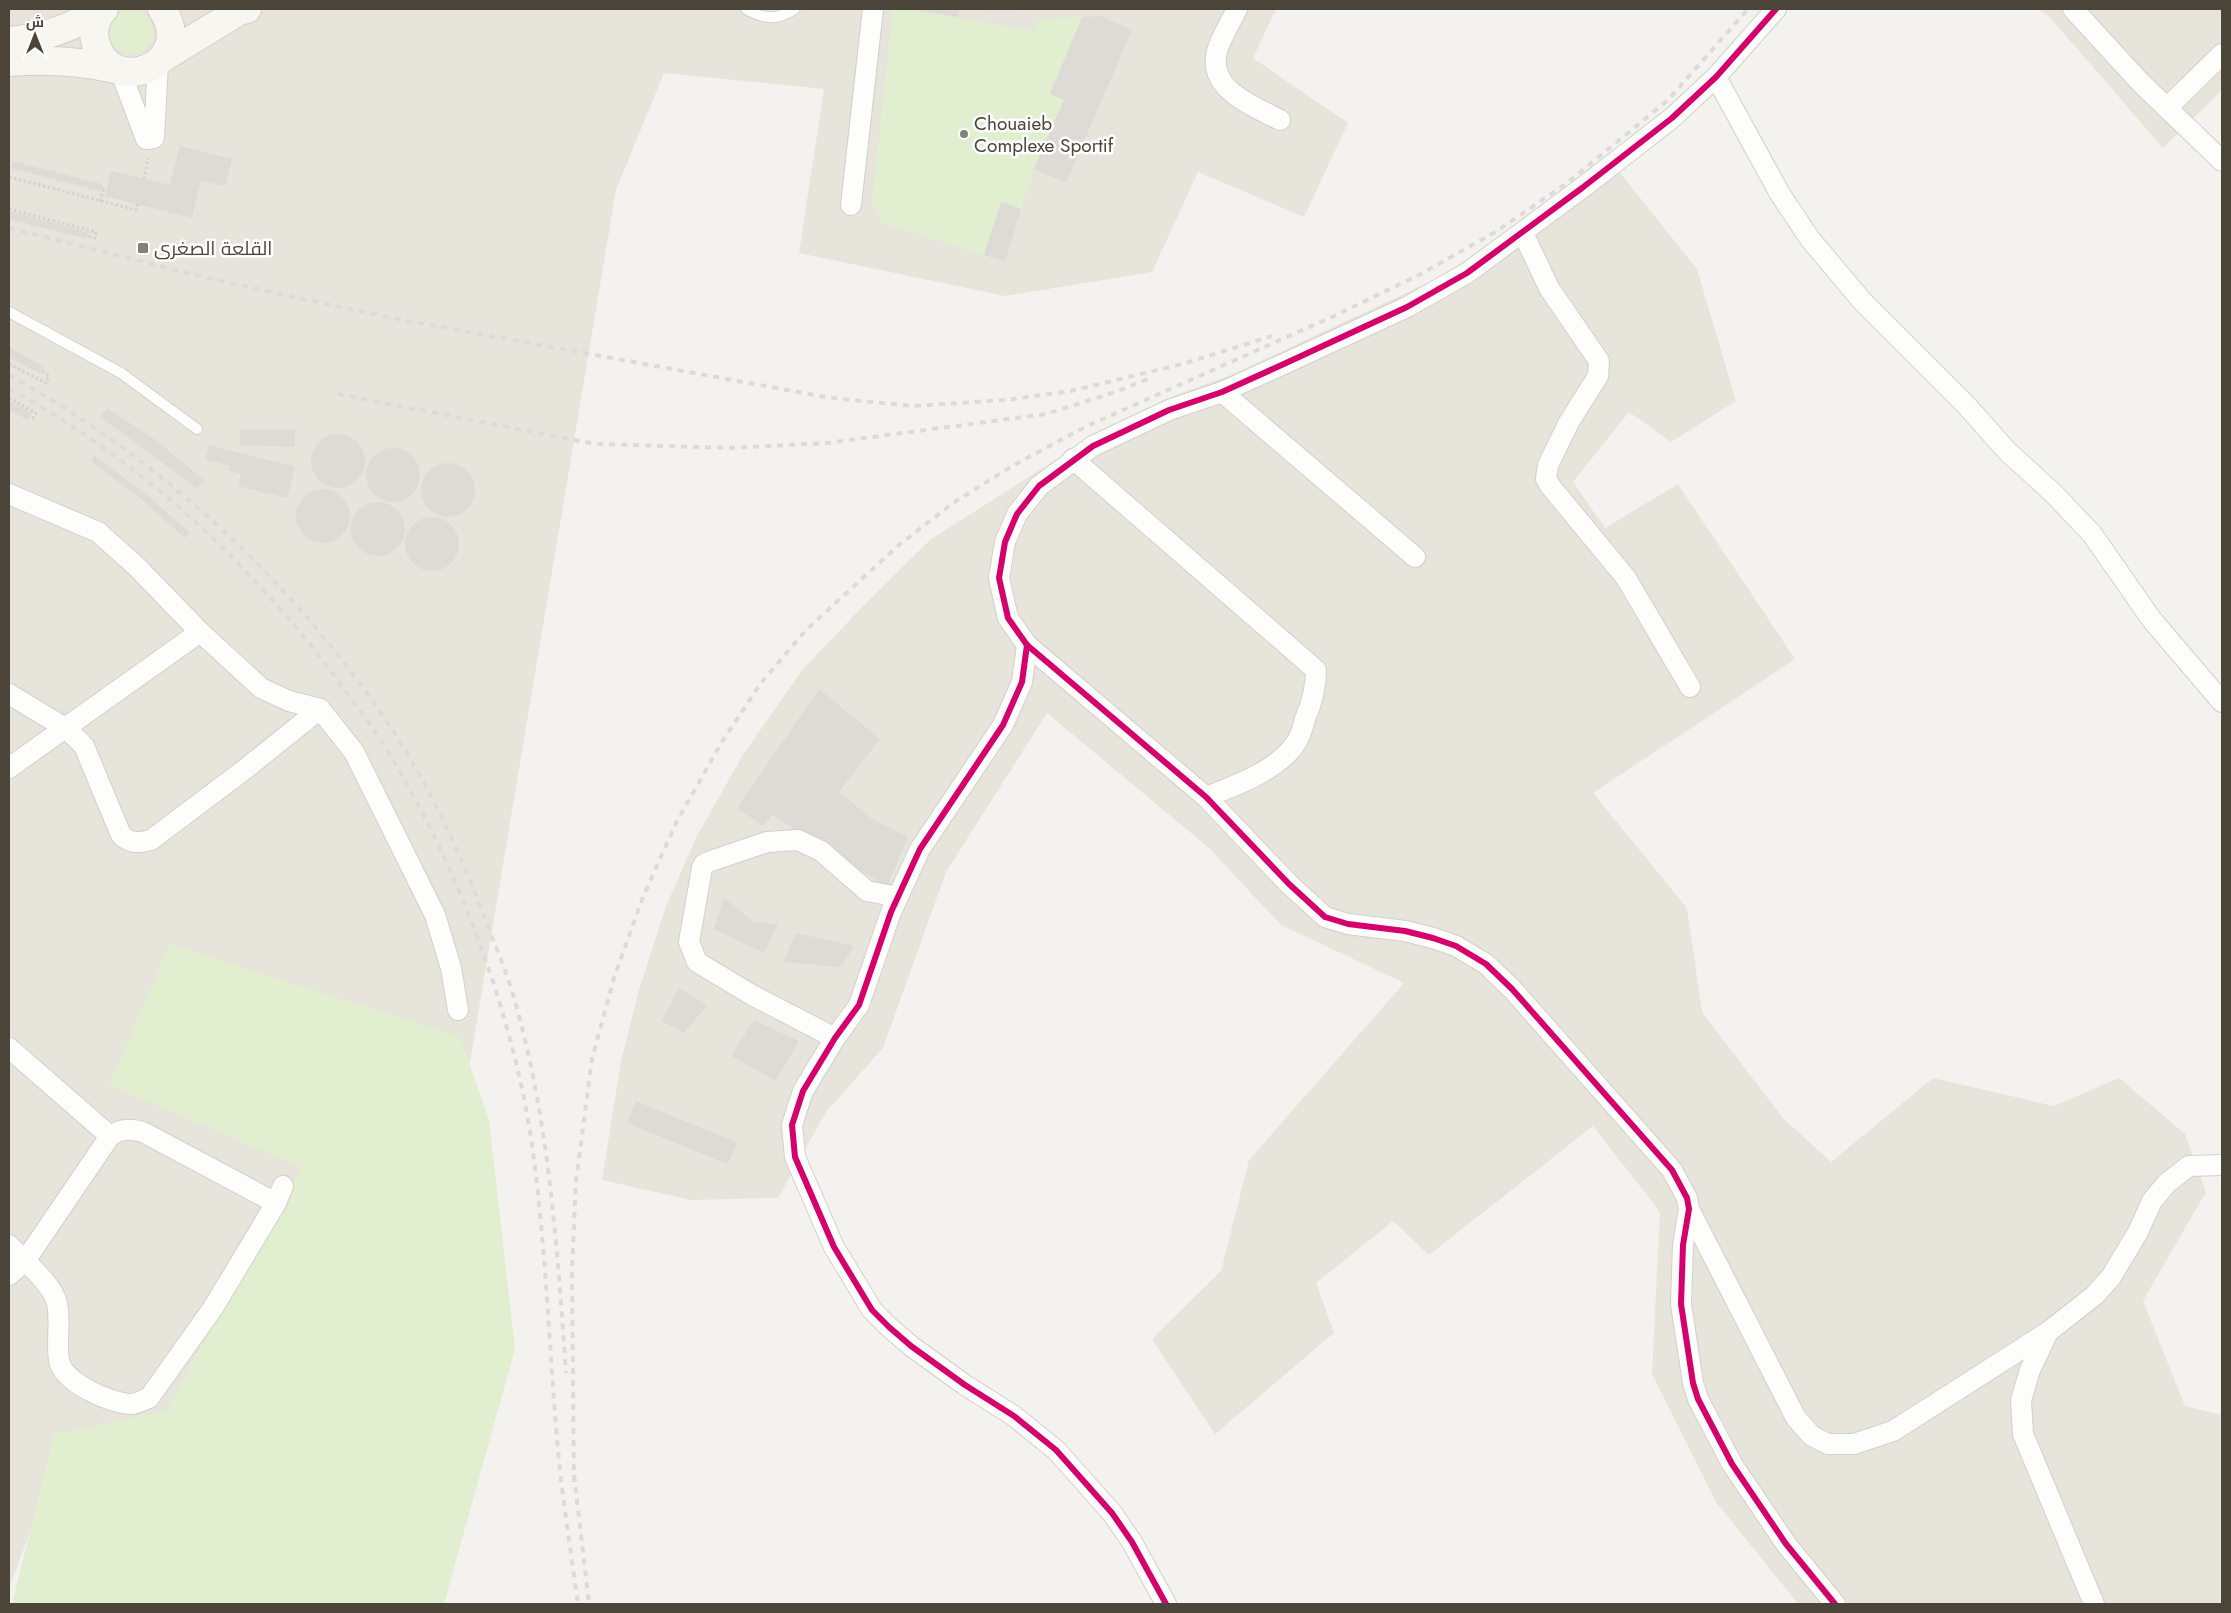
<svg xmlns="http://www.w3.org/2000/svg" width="2231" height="1613" font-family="Jost,Cairo,sans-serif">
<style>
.residential{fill:#e7e4dc}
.green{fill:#e1eecf}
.parking{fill:#e6e3df}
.building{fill:#dedbd6}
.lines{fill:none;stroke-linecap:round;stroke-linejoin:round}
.service-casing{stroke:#d2d0cb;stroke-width:12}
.minor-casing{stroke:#d2d0cb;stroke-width:22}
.secondary-casing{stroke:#d3cfc5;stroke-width:30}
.path{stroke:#d3d2cc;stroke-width:3;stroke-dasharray:2.5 2.5;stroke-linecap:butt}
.service{stroke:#fdfdfc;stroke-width:10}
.minor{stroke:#fdfdfc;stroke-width:20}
.secondary{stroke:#f7f6f1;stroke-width:28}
.rail{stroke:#dbdbda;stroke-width:4;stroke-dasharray:6 6;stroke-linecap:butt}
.cycleway-casing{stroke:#fff;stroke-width:9}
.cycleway{stroke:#d6006c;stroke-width:6}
.poi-dot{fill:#868178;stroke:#fff;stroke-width:2}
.labels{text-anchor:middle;stroke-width:5;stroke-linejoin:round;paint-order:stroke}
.poi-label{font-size:19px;fill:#4b4439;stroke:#fff;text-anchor:start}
</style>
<rect width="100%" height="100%" fill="#f4f2ee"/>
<g class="residential">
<polygon points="9,9 1276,9 1253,58 1348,123 1304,217 1198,172 1152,272 1005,296 799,253 824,89 664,73 616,190 470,1062 294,1213 172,1418 66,1436 9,1588"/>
<polygon points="2038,9 2222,9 2222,90 2163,148 2048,15"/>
<polygon points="1609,159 1697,269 1736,401 1671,442 1629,412 1573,482 1605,528 1678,484 1795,659 1593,793 1687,908 1702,1012 1783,1118 1831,1162 1933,1078 2054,1106 2119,1078 2185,1134 2206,1192 2143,1301 2185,1406 2222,1415 2222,1604 1798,1604 1716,1502 1652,1374 1660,1212 1593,1126 1429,1255 1393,1221 1316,1283 1334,1333 1215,1434 1152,1339 1221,1271 1249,1160 1404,983 1281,925 1209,848 1047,713 946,872 883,1048 826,1112 778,1198 691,1200 602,1180 621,1061 639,990 666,906 697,836 744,753 804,668 867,602 930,540 1077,446 1176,395 1231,375 1438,278 1522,224"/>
</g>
<g class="green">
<polygon points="893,9 907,9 1035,31 1038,19 1101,16 1034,169 1005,262 883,223 872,202"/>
<circle cx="131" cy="32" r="22"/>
<polygon points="170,944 460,1037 489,1120 515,1349 444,1604 12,1604 54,1434 166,1411 301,1167 109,1085"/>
</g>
<polygon class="parking" points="966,9 1021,9 1019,18"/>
<g class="building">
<polygon points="914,9 959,9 958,17"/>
<polygon points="1101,16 1132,30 1066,183 1034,169 1064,100 1050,94 1082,17"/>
<polygon points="180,146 232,159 225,186 201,181 192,218 105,196 111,171 170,185"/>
<polygon points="12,161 102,184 100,191 10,168"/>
<polygon points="1001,202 1021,209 1005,262 984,255"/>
<polygon points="9,211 88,232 87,239 9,219"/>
<polygon points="9,347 44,367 40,374 9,357"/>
<polygon points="9,400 32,413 28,420 9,410"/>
<polygon points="107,408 157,441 205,481 197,488 100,417"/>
<polygon points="240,429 295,430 295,447 240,445"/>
<circle cx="338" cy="461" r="27"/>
<polygon points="209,445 295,467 287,498 238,486 241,474 229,471 230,466 205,459"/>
<circle cx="393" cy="475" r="27"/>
<polygon points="95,456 146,494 190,533 185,538 141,499 91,461"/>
<circle cx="448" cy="490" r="27"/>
<circle cx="323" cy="516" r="27"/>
<circle cx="378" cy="529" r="27"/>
<circle cx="432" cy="544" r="27"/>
<polygon points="819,689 880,739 839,792 872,819 908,837 887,887 772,815 763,826 737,808"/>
<polygon points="724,897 754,922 778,924 764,953 714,929"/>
<polygon points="796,933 854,946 841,967 783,962"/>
<polygon points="679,988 707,1005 684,1033 662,1021"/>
<polygon points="754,1020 799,1041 776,1081 731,1056"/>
<polygon points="636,1101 738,1143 727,1164 627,1123"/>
</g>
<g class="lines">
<defs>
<g id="service">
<path d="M746,9C764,19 776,21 795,9"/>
<polyline points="9,312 121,373 197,429"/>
</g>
<g id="minor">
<path d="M1237,9C1231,22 1221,37 1217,51C1207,90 1254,106 1280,120"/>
<polyline points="1776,9 1716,77 1672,118 1582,188 1467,273 1407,307 1286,363 1222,392 1169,410 1093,446 1039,486 1017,514 1005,542 999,578 1008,618 1027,645 1206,797 1289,884 1325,917 1348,924 1405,931 1433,938 1456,946 1486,964 1512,989 1672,1170 1687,1198 1689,1209 1683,1245 1681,1304 1693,1383 1698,1399 1732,1464 1786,1544 1835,1604"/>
<polyline points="2073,9 2141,83 2222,161"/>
<polyline points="120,70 146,139 154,138 158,62"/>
<polyline points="1716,77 1780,194 1810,239 1863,302 1966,405 2007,451 2053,493 2092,534 2152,620 2222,702"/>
<polyline points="2167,108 2222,54"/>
<polyline points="851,205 873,9"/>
<polyline points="1523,233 1549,288 1599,361 1598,376 1569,422 1548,465 1546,479 1551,487 1626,578 1690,687"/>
<polyline points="1222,392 1415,557"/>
<path d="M1073,459L1316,670C1316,688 1312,703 1305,719C1303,726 1301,735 1297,741C1281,769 1235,786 1206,797"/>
<polyline points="9,494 98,532 136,566 200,632 9,768"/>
<polyline points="200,632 261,688 289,701 320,709 354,752 435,915 451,968 458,1010"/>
<polyline points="1027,645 1022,682 1003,725 920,849 891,912 859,1005 835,1038 803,1091 792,1125 795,1157 834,1247 872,1310 889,1327 911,1346 965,1385 1014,1416 1056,1450 1112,1513 1132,1542 1166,1604"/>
<path d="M9,694L67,729L84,746L121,835C131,844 138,843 151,840L244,770L320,709"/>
<polyline points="835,1038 752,995 697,962 689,942 702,868 704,864 711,861 767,842 798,840 821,851 867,891 898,897"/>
<polyline points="9,1048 110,1136"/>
<polyline points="1689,1209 1796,1418 1812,1436 1828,1444 1854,1444 1893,1431 2048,1332"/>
<path d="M9,1245C22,1259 53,1284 57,1303C61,1321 56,1342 59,1360C63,1383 110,1403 131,1404C137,1404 143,1400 149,1398L213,1308L276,1203L283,1186"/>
<path d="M9,1275L25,1261L110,1136C122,1128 130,1129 143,1132L276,1203"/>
<polyline points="2094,1604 2023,1434 2021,1400 2030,1370 2048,1332 2095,1295 2111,1277 2138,1232 2152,1201 2167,1183 2189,1166 2222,1165"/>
</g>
<g id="secondary">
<path d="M104,9C95,19 92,32 96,44C113,100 198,63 162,9"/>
<path d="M9,41C43,38 73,28 101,9"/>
<polyline points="164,57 239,11 247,9"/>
<path d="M9,62C46,59 80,61 116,69"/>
</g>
</defs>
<use href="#service" class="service-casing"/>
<use href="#minor" class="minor-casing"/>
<use href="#secondary" class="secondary-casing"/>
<g class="path">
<polyline points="9,177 136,210 138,204"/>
<polyline points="144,179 148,158"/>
<polyline points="100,201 104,188 101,187"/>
<polyline points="9,209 96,232 95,238 87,236"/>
<polyline points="9,364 46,383 49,376 42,371"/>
<polyline points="9,398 36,413 33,418 30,417"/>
</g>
<use href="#service" class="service"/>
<use href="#minor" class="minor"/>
<use href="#secondary" class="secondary"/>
<g class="rail">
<polyline points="9,228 208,278 387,317 831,398 914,406 1005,400 1071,391 1186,363 1272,336"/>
<path d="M9,375C162,460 294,582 391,728C431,788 461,856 487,923C495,946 505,968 512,991C549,1116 557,1245 566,1373"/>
<path d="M9,389C142,460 256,568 345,690C357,707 371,724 382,742C454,857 510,1003 531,1138C547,1248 549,1360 560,1471C565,1515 572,1560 578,1604"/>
<polyline points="338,394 595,444 731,448 827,443 1046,414 1115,392 1153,377"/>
<polyline points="574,1475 589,1604"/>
<polyline points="574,1482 572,1270 576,1181 592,1059 614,978 643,897 676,823 723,740 761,683 806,630 899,545 953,503 1014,465 1085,427 1334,316 1421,274 1497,231 1567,183 1668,100 1748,9"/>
</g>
<defs>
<g id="cycleway">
<polyline points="1776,9 1716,77 1672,118 1582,188 1467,273 1407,307 1286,363 1222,392 1169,410 1093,446 1039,486 1017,514 1005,542 999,578 1008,618 1027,645 1206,797 1289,884 1325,917 1348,924 1405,931 1433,938 1456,946 1486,964 1512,989 1672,1170 1687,1198 1689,1209 1683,1245 1681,1304 1693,1383 1698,1399 1732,1464 1786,1544 1835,1604"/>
<polyline points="1027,645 1022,682 1003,725 920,849 891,912 859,1005 835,1038 803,1091 792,1125 795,1157 834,1247 872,1310 889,1327 911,1346 965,1385 1014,1416 1056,1450 1112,1513 1132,1542 1166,1604"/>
</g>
</defs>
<use href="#cycleway" class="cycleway-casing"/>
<use href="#cycleway" class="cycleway"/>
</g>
<g class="poi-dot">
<circle cx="964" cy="134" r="5"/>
<rect x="137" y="242" width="12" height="12" rx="2.5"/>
</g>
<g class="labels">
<g class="poi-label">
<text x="974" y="130">Chouaieb<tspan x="974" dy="22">Complexe Sportif</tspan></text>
<text x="154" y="255">القلعة الصغرى</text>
</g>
</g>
<rect width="2231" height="1613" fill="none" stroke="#4b4439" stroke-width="20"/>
<g transform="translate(35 35)" stroke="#ffffff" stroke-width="4" paint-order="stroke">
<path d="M0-4L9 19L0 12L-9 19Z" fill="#4b4439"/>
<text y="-8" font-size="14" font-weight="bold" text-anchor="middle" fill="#4b4439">ش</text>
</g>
</svg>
